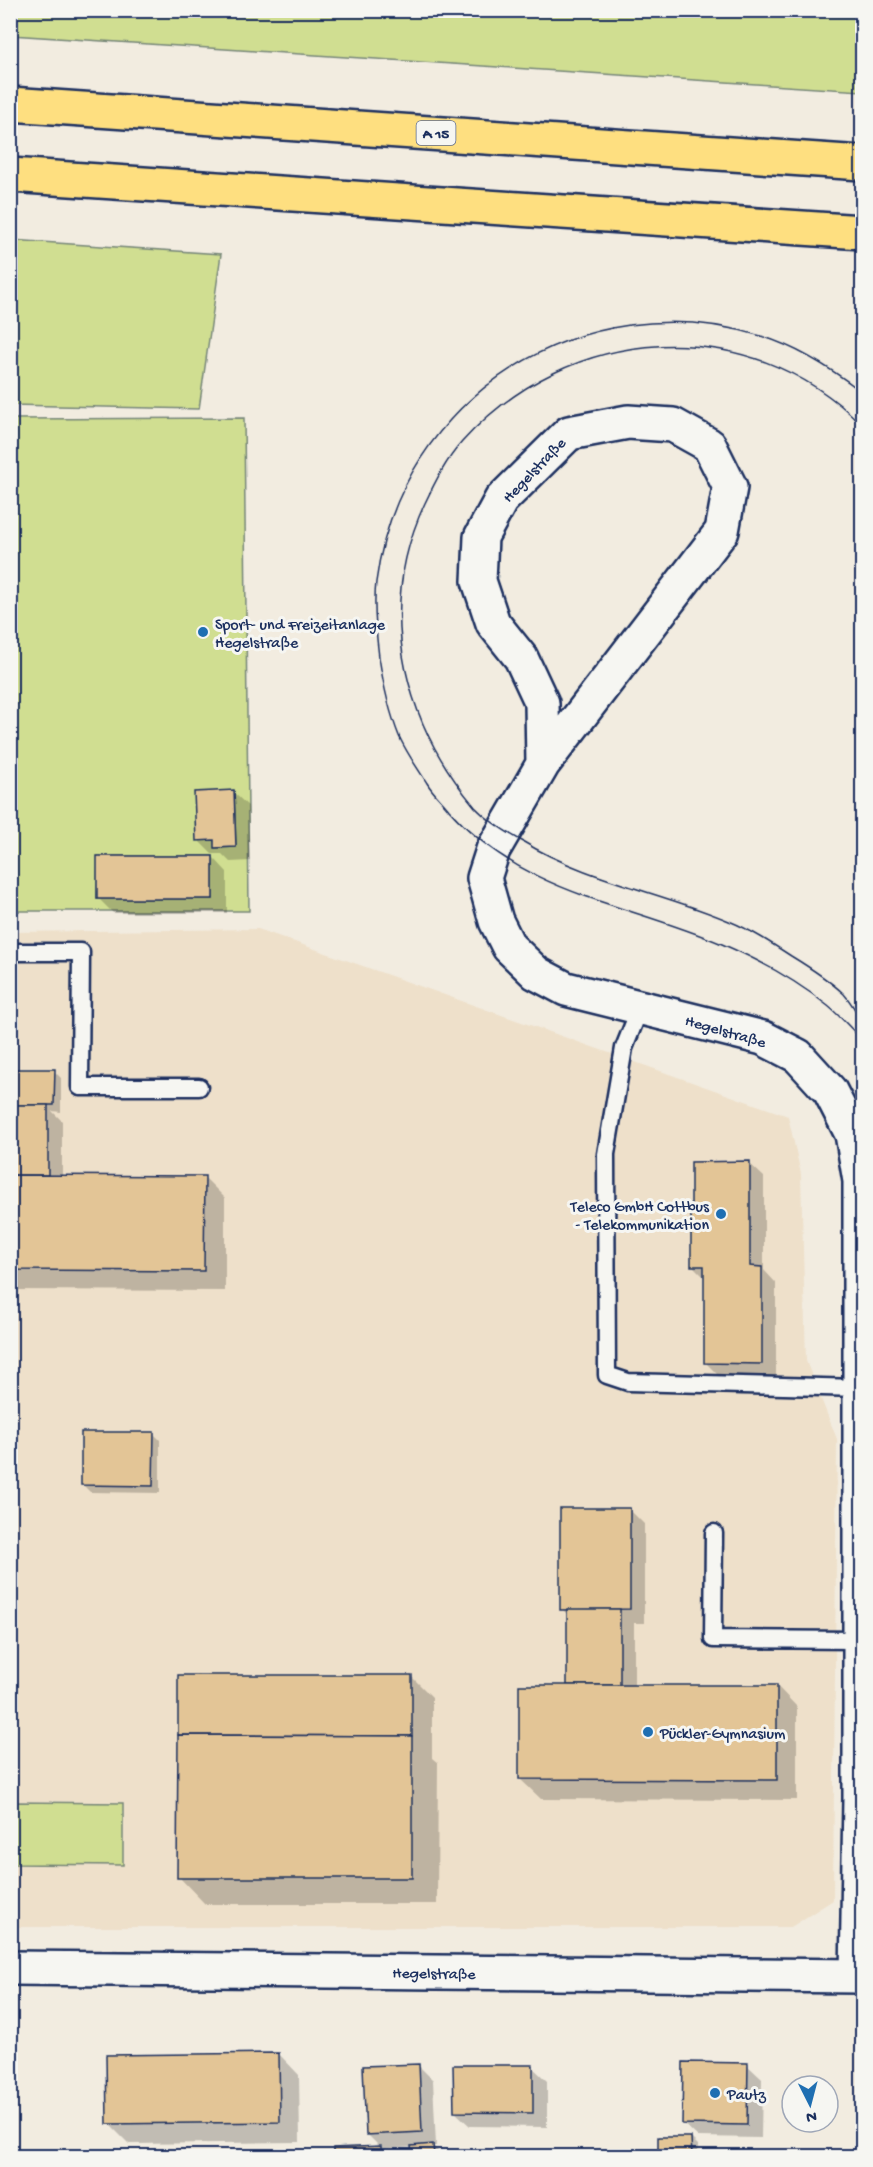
<svg xmlns="http://www.w3.org/2000/svg" width="873" height="2167" font-family="'Gochi Hand',sans-serif">
<style>
.built{fill:#eee0ca}
.green{fill:#d0de91;stroke:#768678;stroke-width:1.5;fill-rule:evenodd}
.shadow{fill:#0003}
.building{fill:#e3c596;stroke:#1b2f5e;stroke-width:1.5}
.lines{fill:none;stroke-linecap:round;stroke-linejoin:round}
.service-casing{stroke:#1b2f5e;stroke-width:21}
.minor-casing{stroke:#1b2f5e;stroke-width:38}
.tertiary-casing{stroke:#1b2f5e;stroke-width:38}
.motorway-casing{stroke:#1b2f5e;stroke-width:38}
.service{stroke:#f6f6f2;stroke-width:16}
.minor{stroke:#f6f6f2;stroke-width:33}
.tertiary{stroke:#f6f6f2;stroke-width:33}
.motorway{stroke:#fedf80;stroke-width:33}
.tram{stroke:#1b2f5e;stroke-width:1.5}
.poi-dot{fill:#1f6fb2;stroke:#f6f6f2;stroke-width:2}
.labels{text-anchor:middle;stroke-width:6;stroke-linejoin:round;paint-order:stroke}
.shield{fill:#f6f6f2;stroke:#5d6b8a;stroke-width:1.5}
.shield-label{font-size:15px;font-weight:bold;fill:#1b2f5e}
.street-label{font-size:16px;fill:#1b2f5e;stroke:#f6f6f2}
.poi-label{font-size:16px;fill:#1b2f5e;stroke:#f6f6f2;text-anchor:start}
</style>
<rect width="100%" height="100%" fill="#f2ece0"/>
<filter id="ink" filterUnits="userSpaceOnUse"><feTurbulence type="fractalNoise" baseFrequency=".0167" numOctaves="2"/><feDisplacementMap in="SourceGraphic" scale="12" xChannelSelector="R" yChannelSelector="G"/><feConvolveMatrix kernelMatrix="1 2 1 2 8 2 1 2 1" color-interpolation-filters="sRGB"/></filter>
<g filter="url(#ink)">
<polygon class="built" points="258,929 788,1116 801,1174 806,1361 837,1439 833,1900 791,1927 11,1927 10,932"/>
<g class="green">
<polygon points="10,11 862,11 862,91 11,35"/>
<polygon points="11,240 221,254 199,409 11,405"/>
<path d="M244,418L249,911H11V419ZM234,790L236,847L215,848L214,840ZM98,856H213V899H97Z"/>
<polygon points="13,1802 123,1803 123,1865 13,1864"/>
</g>
<g class="shadow">
<polygon points="233,792 248,806 250,861 230,862 222,854 212,854 198,840"/>
<polygon points="213,857 227,872 227,913 113,913 99,899"/>
<polygon points="10,1070 54,1071 61,1078 61,1112 52,1111 62,1121 62,1177 204,1177 225,1198 225,1291 10,1290"/>
<polygon points="749,1163 764,1177 764,1270 776,1283 776,1378 720,1377 705,1362 705,1278 693,1266"/>
<polygon points="153,1433 160,1440 160,1493 90,1492 83,1485"/>
<polygon points="630,1510 644,1524 644,1623 634,1623 634,1686 777,1686 797,1707 797,1800 541,1799 520,1779 569,1686 569,1616 562,1609"/>
<polygon points="411,1676 432,1697 432,1758 438,1763 437,1904 205,1904 179,1877"/>
<polygon points="279,2054 299,2075 300,2142 129,2144 108,2123"/>
<polygon points="747,2065 762,2079 761,2138 698,2137 683,2123"/>
<polygon points="419,2066 433,2080 436,2146 433,2146 440,2153 440,2156 413,2156 413,2147 382,2149 390,2156 335,2156 334,2150 380,2147 367,2134"/>
<polygon points="532,2067 547,2081 547,2127 470,2126 455,2112"/>
<polygon points="659,2138 691,2138 698,2145 698,2156 659,2156"/>
</g>
<g class="building">
<polygon points="234,790 236,847 214,848 214,840 196,841 194,792"/>
<rect x="97" y="856" width="116" height="43"/>
<polygon points="10,1069 55,1069 54,1105 10,1105"/>
<rect x="10" y="1105" width="38" height="70"/>
<polygon points="750,1161 750,1266 762,1267 762,1364 704,1363 704,1266 691,1266 691,1162"/>
<polygon points="10,1175 205,1176 204,1271 10,1270"/>
<polygon points="81,1432 154,1432 153,1486 81,1485"/>
<polygon points="560,1508 630,1508 630,1609 560,1610"/>
<rect x="567" y="1609" width="53" height="76"/>
<polygon points="178,1675 412,1675 412,1736 178,1735"/>
<polygon points="519,1685 777,1685 777,1780 519,1779"/>
<polygon points="178,1735 412,1736 412,1878 177,1878"/>
<polygon points="279,2053 280,2122 107,2124 106,2055"/>
<polygon points="683,2062 748,2063 747,2125 682,2124"/>
<polygon points="419,2064 422,2132 366,2135 363,2066"/>
<polygon points="453,2065 533,2065 533,2113 454,2112"/>
<polygon points="658,2137 691,2137 692,2156 658,2156"/>
<polygon points="433,2144 434,2156 412,2156 411,2146"/>
<polygon points="381,2146 381,2156 333,2156 333,2148"/>
</g>
<g class="lines">
<defs>
<g id="service">
<polyline points="10,952 81,952 80,1087 199,1087"/>
<polyline points="640,1008 624,1048 606,1154 607,1375 628,1382 860,1388"/>
<polyline points="714,1533 713,1639 860,1640"/>
</g>
<polyline id="minor" points="543,764 542,703 521,658 493,623 479,581 481,537 501,500 569,433 628,422 673,425 709,445 730,487 722,531 543,764 493,850 484,878 496,921 509,947 536,973 566,989 763,1038 798,1056 830,1091 852,1134 860,1181 860,1798 857,1976"/>
<polyline id="tertiary" points="10,1968 862,1976"/>
<g id="motorway">
<polyline points="10,104 862,163"/>
<polyline points="10,175 862,232"/>
</g>
</defs>
<use href="#service" class="service-casing"/>
<use href="#minor" class="minor-casing"/>
<use href="#tertiary" class="tertiary-casing"/>
<use href="#motorway" class="motorway-casing"/>
<use href="#service" class="service"/>
<use href="#minor" class="minor"/>
<use href="#tertiary" class="tertiary"/>
<use href="#motorway" class="motorway"/>
<g class="tram">
<path d="M862,392C832,369 797,347 761,336C584,281 400,396 376,582C373,606 376,633 379,657C383,683 389,711 399,736C406,752 418,769 427,783C433,793 442,801 449,810C524,895 624,902 722,944C759,960 796,980 828,1006C840,1016 851,1028 862,1040"/>
<path d="M862,425C748,310 569,323 462,442C446,460 435,482 425,503C391,576 392,650 423,724C435,752 455,783 475,807C488,821 506,832 522,841C586,880 661,892 729,921C751,930 771,943 791,956C809,967 829,980 844,994C851,1002 857,1013 862,1021"/>
</g>
</g>
</g>
<g class="poi-dot">
<circle cx="203" cy="632" r="6"/>
<circle cx="721" cy="1214" r="6"/>
<circle cx="648" cy="1732" r="6"/>
<circle cx="715" cy="2093" r="6"/>
</g>
<g class="labels">
<rect class="shield" x="416.5" y="121" width="39" height="24" rx="4.5"/>
<g class="shield-label">
<text x="436" y="138">A 15</text>
</g>
<g class="street-label">
<text transform="translate(533 469) rotate(-46)" y="6">Hegelstraße</text>
<text transform="translate(726 1030) rotate(16)" y="6">Hegelstraße</text>
<text transform="translate(434 1972) rotate(1)" y="6">Hegelstraße</text>
</g>
<g class="poi-label">
<text x="215" y="629">Sport- und Freizeitanlage<tspan x="215" dy="18">Hegelstraße</tspan></text>
<text x="709" y="1211" text-anchor="end">Teleco GmbH Cottbus<tspan x="709" dy="18">- Telekommunikation</tspan></text>
<text x="660" y="1738">Pückler-Gymnasium</text>
<text x="727" y="2099">Pautz</text>
</g>
</g>
<rect width="873" height="2167" fill="none" stroke="#f6f6f2" stroke-width="36"/>
<rect x="18" y="18" width="837" height="2131" fill="none" stroke="#1b2f5e" stroke-width="2" filter="url(#ink)"/>
<g transform="translate(810 2104) rotate(174)"><circle r="28" fill="#f6f6f2" stroke="#9ea6b7" stroke-width="1.5"/>
<path d="M0-4.5L10 22L0 15L-10 22Z" fill="#1f6fb2"/>
<text y="-9" font-size="16" font-weight="bold" text-anchor="middle" fill="#1b2f5e">N</text>
</g>
</svg>
